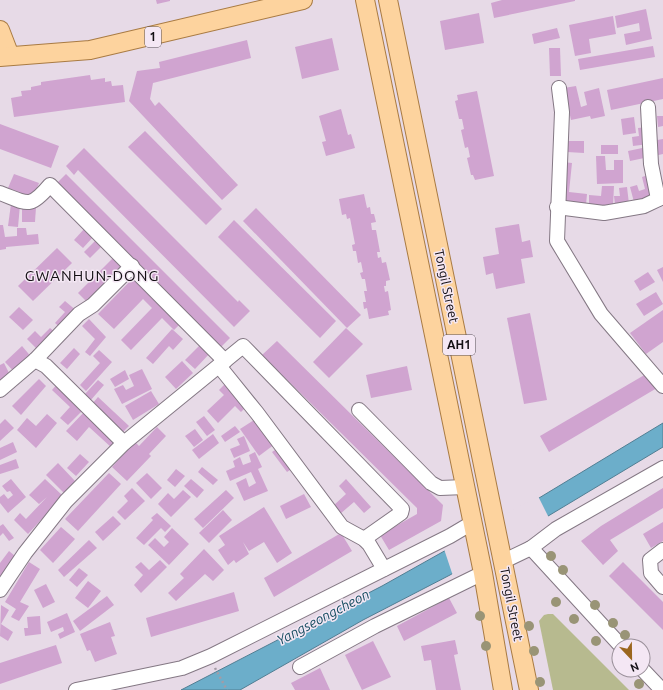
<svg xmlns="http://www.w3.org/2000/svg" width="663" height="690" font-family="Ubuntu,sans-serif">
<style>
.green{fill:#b7ba8f}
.water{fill:#6caeca;stroke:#517e93}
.pier{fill:#e7dae7}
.building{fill:#d0a4d0}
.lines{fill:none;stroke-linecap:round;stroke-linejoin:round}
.minor-casing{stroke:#847884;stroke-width:16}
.major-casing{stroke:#a97b43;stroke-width:20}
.path{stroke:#a59ba5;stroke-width:2.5;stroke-dasharray:2 3;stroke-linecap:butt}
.minor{stroke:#fff;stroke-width:14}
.major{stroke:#fdd39e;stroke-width:18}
.tree{fill:#999476}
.labels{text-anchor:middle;stroke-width:3;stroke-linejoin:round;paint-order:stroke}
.shield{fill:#f4e7f4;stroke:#564f56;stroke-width:1}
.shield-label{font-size:12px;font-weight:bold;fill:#120e12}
.street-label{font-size:13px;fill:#120e12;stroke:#f4e7f4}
.water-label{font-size:14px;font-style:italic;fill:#164d61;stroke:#f4e7f4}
.quarter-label{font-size:15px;letter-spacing:1px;fill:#120e12;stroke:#f4e7f4}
</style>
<rect width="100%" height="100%" fill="#e7dae7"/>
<polygon class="green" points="548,614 553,614 629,690 553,690 539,621 544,615"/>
<polygon class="water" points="663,423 663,447 450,575 363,620 240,690 181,690 382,586 539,498"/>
<polygon class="pier" points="538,496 549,518 453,576 444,549"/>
<g class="building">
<polygon points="156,0 170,0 170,1 157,4"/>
<polygon points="502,0 575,0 575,1 494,18 491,3"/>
<polygon points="646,9 652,39 626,45 624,34 640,31 639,23 617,28 615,16"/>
<polygon points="479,13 484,43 445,50 440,21"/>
<polygon points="613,16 616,34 589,39 591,53 575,56 569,25"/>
<polygon points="557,28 560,38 534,44 532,34"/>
<polygon points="332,38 339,70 302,79 295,47"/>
<polygon points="247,40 251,58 153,83 150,99 155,106 159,102 238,185 222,200 129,101 137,71 160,68 159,62"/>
<polygon points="653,46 655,57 580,70 578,59"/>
<polygon points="549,48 560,48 561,76 550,76"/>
<polygon points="90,75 91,80 105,78 105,82 111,81 112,86 123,85 125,102 14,117 11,98 22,96 21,91 31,90 31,87 41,85 41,82"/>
<polygon points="663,78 663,99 611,110 607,90"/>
<polygon points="576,86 581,107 587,105 584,92 599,88 605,116 591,119 590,116 571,120 564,88"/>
<polygon points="477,91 494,176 475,180 473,175 471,175 467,158 470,157 468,147 465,148 461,130 464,129 462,119 459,119 455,101 458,100 457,95"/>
<polygon points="341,109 348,135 351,134 355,148 326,156 322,142 326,141 319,116"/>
<polygon points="657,116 663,116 663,126 658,127"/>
<polygon points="634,117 636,133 623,135 621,119"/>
<polygon points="0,124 59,146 51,168 0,149"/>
<polygon points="647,127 649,144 633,146 632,137 639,136 638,128"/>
<polygon points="145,131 222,209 206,225 128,147"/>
<polygon points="663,139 663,154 654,156 652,141"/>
<polygon points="567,141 584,141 584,153 567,152"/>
<rect x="601" y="145" width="17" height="9"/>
<polygon points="647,147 649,157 630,161 628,151"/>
<polygon points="84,148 238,302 239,300 250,311 234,327 78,170 74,175 66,166"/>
<polygon points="596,156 605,156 606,170 614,170 614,160 623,160 623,183 597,184"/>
<polygon points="563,162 572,163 569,192 587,194 586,205 559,203"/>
<polygon points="14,174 39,183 33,198 8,188"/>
<polygon points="66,174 230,338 219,349 55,185"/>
<polygon points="651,174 657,195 634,202 630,187 637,185 639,191 645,189 642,177"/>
<polygon points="602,186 614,186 613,206 589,206 589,195 601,196"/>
<polygon points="627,187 629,204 615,205 614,196 620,196 619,188"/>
<polygon points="364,194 367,208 370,207 371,214 374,214 376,222 371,223 372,230 376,230 380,252 377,252 378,258 381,257 382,263 386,262 390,280 386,281 386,286 384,286 385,292 388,291 391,310 388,311 389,315 369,319 367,308 364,309 363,302 366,302 364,291 367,291 365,279 362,279 360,273 363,272 361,262 358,263 356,251 353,251 352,245 355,244 350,218 347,219 346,214 342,215 339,199"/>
<polygon points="11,204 20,205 18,227 8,226"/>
<polygon points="22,207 36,207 35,222 22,222"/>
<polygon points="256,208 361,315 347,328 243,221"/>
<polygon points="234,220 336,321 320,338 218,237"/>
<polygon points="519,224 522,242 530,240 533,257 521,259 525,283 496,289 493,273 486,275 483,257 499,254 495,228"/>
<polygon points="0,225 3,225 5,237 17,236 17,228 26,228 27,235 38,234 39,244 6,247 6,249 0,250"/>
<polygon points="85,228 94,236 83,248 74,240"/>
<polygon points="95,241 101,247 90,258 84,252"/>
<polygon points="57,248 72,263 33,301 18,286"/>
<polygon points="117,254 129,266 90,305 78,293"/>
<polygon points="663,267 663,282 657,270"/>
<polygon points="648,272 655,282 640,291 634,281"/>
<polygon points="136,275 183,321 174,330 162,318 131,350 121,340 152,308 143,299 114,329 98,314"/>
<polygon points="656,292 663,304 644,316 636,304"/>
<polygon points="65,301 78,312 62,329 55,323 65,312 59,307"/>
<polygon points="19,307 33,320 23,330 9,317"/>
<polygon points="663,310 663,342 646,354 630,333"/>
<polygon points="530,313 547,400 524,404 507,318"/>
<polygon points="89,319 106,337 90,356 85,352 95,339 82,326"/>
<polygon points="50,328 56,333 39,351 27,339 35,331 41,337"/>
<polygon points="346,328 363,344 329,378 313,362"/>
<polygon points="172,329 183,339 173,350 169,346 153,364 146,358"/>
<polygon points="277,341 443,505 441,521 389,550 380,535 417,514 417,508 262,355"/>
<polygon points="203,342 212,351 195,369 185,360"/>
<polygon points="22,346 33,359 16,374 5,362"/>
<polygon points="74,348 80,354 67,369 60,363"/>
<polygon points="99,350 112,362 86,391 80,385 100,363 93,356"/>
<polygon points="182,361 193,373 176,389 165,377"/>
<polygon points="4,363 12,379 0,385 0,365"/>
<polygon points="407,366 412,390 371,398 366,375"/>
<polygon points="142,369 152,389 122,404 114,389 123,385 126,390 134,386 129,375"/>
<polygon points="125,370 129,379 115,387 110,379"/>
<polygon points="653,370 662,385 549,452 540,436"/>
<polygon points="39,379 46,386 21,415 12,406"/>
<polygon points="98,380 104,385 90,401 84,395"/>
<polygon points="59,382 86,407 68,425 60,418 70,407 52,390"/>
<polygon points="227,382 249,404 241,412 235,406 218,423 207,411 224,395 219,390"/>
<polygon points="151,391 159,404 133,420 125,406"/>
<polygon points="98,397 129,426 122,433 92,404"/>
<polygon points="86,410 119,440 112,448 89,427 77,441 66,431"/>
<polygon points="47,414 57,423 36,448 17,430 27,418 36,426"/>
<polygon points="204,416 215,430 207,436 196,422"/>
<polygon points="257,418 275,444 259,456 240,429"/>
<polygon points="5,419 14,428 0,441 0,424"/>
<polygon points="235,426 240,432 225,442 221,436"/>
<polygon points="157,427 166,436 149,454 151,456 127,481 112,467 135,442 139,446"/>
<polygon points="195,429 203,440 194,447 185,436"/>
<polygon points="213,434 219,443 199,459 192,450"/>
<polygon points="244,436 250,451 234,458 230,449 240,445 237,439"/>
<polygon points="13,442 17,452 0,460 0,448"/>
<polygon points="278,448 293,468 287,472 272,452"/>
<polygon points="255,452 262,467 258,469 268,491 244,501 236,483 246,478 249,487 256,483 251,472 230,481 226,471 235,467 233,461 240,457 243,465 251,462 249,455"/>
<polygon points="80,454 89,462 76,476 67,468"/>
<polygon points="16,459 19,468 0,474 0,465"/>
<polygon points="58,463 75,481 64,493 46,475"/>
<polygon points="202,467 218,480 213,485 198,472"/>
<polygon points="176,469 185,476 175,487 167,480"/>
<polygon points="109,473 121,484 78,531 65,519"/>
<polygon points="147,473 162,488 151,499 136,483"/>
<polygon points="11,479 26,497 8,513 0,503 0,497 4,494 8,499 13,495 10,491 7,492 2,486"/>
<polygon points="45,479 63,496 28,534 14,520 20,513 26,519 47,497 39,504 29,495"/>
<polygon points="191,479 204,490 197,498 184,486"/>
<polygon points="346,479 371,507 364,513 354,502 340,514 333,506 346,494 339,486"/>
<polygon points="132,488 145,501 125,520 117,512 128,501 124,496"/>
<polygon points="663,488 663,508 610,540 618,551 603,565 581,541 601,526"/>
<polygon points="183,490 191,497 171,517 158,504 168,493 174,499"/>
<polygon points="226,490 234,498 203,528 194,519"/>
<polygon points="304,494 311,507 286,519 280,506"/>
<polygon points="264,507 292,553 277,563 264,542 249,551 243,542 249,554 236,563 234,560 228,565 218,550 225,545 219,536"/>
<polygon points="223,510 232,520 209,543 199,533"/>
<polygon points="157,513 171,526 165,532 161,528 144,545 136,538 153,520 151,518"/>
<polygon points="113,516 121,524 103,541 95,532"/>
<polygon points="663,522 663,541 651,548 643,534"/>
<polygon points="3,524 14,538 9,541 3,533 0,536 0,526"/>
<polygon points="61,527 75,539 53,563 40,550"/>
<polygon points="172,528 189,544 169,565 148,545 155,538 164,547 169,542 164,537"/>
<polygon points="341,533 352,551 274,597 264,578"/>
<polygon points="89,540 97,548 64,577 58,570"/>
<polygon points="204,549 224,570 213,581 205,574 176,601 168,593 184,578 180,574"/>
<polygon points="9,551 15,556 0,581 0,563"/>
<polygon points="160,560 167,567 141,593 134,585 143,575 135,567 141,562 149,570"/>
<polygon points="29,562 40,569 20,602 29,606 19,621 11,617 16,609 5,602"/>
<polygon points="623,562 663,602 663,630 609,576"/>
<polygon points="79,568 88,575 77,587 69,580"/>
<polygon points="88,581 101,591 88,608 75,598"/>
<polygon points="46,584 55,602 43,608 34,590"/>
<polygon points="234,592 239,611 151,637 146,618"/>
<polygon points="107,596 114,605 80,631 73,621"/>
<polygon points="449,598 457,613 404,641 397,626"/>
<polygon points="1,605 9,610 1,624 13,632 8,641 0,636"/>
<polygon points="67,613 75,632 60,639 58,634 64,631 63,627 51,632 47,622"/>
<polygon points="40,616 41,634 25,636 24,628 28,628 27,617"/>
<polygon points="110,622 115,636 111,637 117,654 95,662 90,650 87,651 80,634"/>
<polygon points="455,640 458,654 454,655 461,690 436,690 431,660 424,661 421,646"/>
<polygon points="373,641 391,677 362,690 345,655"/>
<polygon points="56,645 62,663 0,684 0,663"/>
<polygon points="320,668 330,690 295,690 291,683"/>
</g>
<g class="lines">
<defs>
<g id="minor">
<polyline points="559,88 562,112 557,241 601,314 663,386"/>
<polyline points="648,107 651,164 658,199"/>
<path d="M0,193C27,203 29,210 50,185L225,361"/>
<polyline points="557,207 604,213 644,206 663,197"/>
<polyline points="35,360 46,366 124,443"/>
<polyline points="219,366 257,413 342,527 364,539 369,544 384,569"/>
<polyline points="0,390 35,360 79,314 93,305 132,266"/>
<polyline points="359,410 431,483 440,488 465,487"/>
<polyline points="531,548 621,646"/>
<polyline points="663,550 650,560 651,573 663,587"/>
<polyline points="504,561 531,548 556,529 663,468"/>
<polyline points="0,590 25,553 66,501 124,443 243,346 402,509 401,513 364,539"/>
<polyline points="300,667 375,626 483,573"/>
<polyline points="643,670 662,690"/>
<polyline points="76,690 182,668 211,656 450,536 472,523"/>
</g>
<g id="major">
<polyline points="365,0 483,573 503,690"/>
<polyline points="388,0 529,690"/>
<polyline points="0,30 10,56"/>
<polyline points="0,57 90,50 303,0"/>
</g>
</defs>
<use href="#minor" class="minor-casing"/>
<use href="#major" class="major-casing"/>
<polyline class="path" points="215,668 227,690"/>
<use href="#minor" class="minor"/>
<use href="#major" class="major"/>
</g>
<g class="tree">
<circle cx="551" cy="556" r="5"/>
<circle cx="563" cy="570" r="5"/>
<circle cx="556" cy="602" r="5"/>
<circle cx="595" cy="605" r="5"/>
<circle cx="480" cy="616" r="5"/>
<circle cx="574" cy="619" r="5"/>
<circle cx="613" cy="623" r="5"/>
<circle cx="529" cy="626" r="5"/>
<circle cx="625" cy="635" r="5"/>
<circle cx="596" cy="641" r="5"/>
<circle cx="486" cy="646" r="5"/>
<circle cx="534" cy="651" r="5"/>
<circle cx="540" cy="682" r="5"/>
<circle cx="639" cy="684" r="5"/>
</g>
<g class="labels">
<g class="shield">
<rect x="145" y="27" width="16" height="20" rx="3"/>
<rect x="443" y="335" width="32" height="20" rx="3"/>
</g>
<g class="shield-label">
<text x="153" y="41">1</text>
<text x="459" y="349">AH1</text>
</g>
<g class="street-label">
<text transform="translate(447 286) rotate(78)" y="5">Tongil Street</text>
<text transform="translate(512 604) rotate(79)" y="5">Tongil Street</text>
</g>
<g class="water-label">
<text transform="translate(323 617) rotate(-28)" y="5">Yangseongcheon</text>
</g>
<g class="quarter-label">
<text x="92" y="281">GWANHUN-DONG</text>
</g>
</g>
<g transform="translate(631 658) rotate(158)"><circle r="19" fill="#f4e7f4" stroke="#9a909a"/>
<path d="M0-3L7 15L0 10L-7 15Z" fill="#9b661e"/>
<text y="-6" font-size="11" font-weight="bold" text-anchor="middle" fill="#120e12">N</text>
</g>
</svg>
